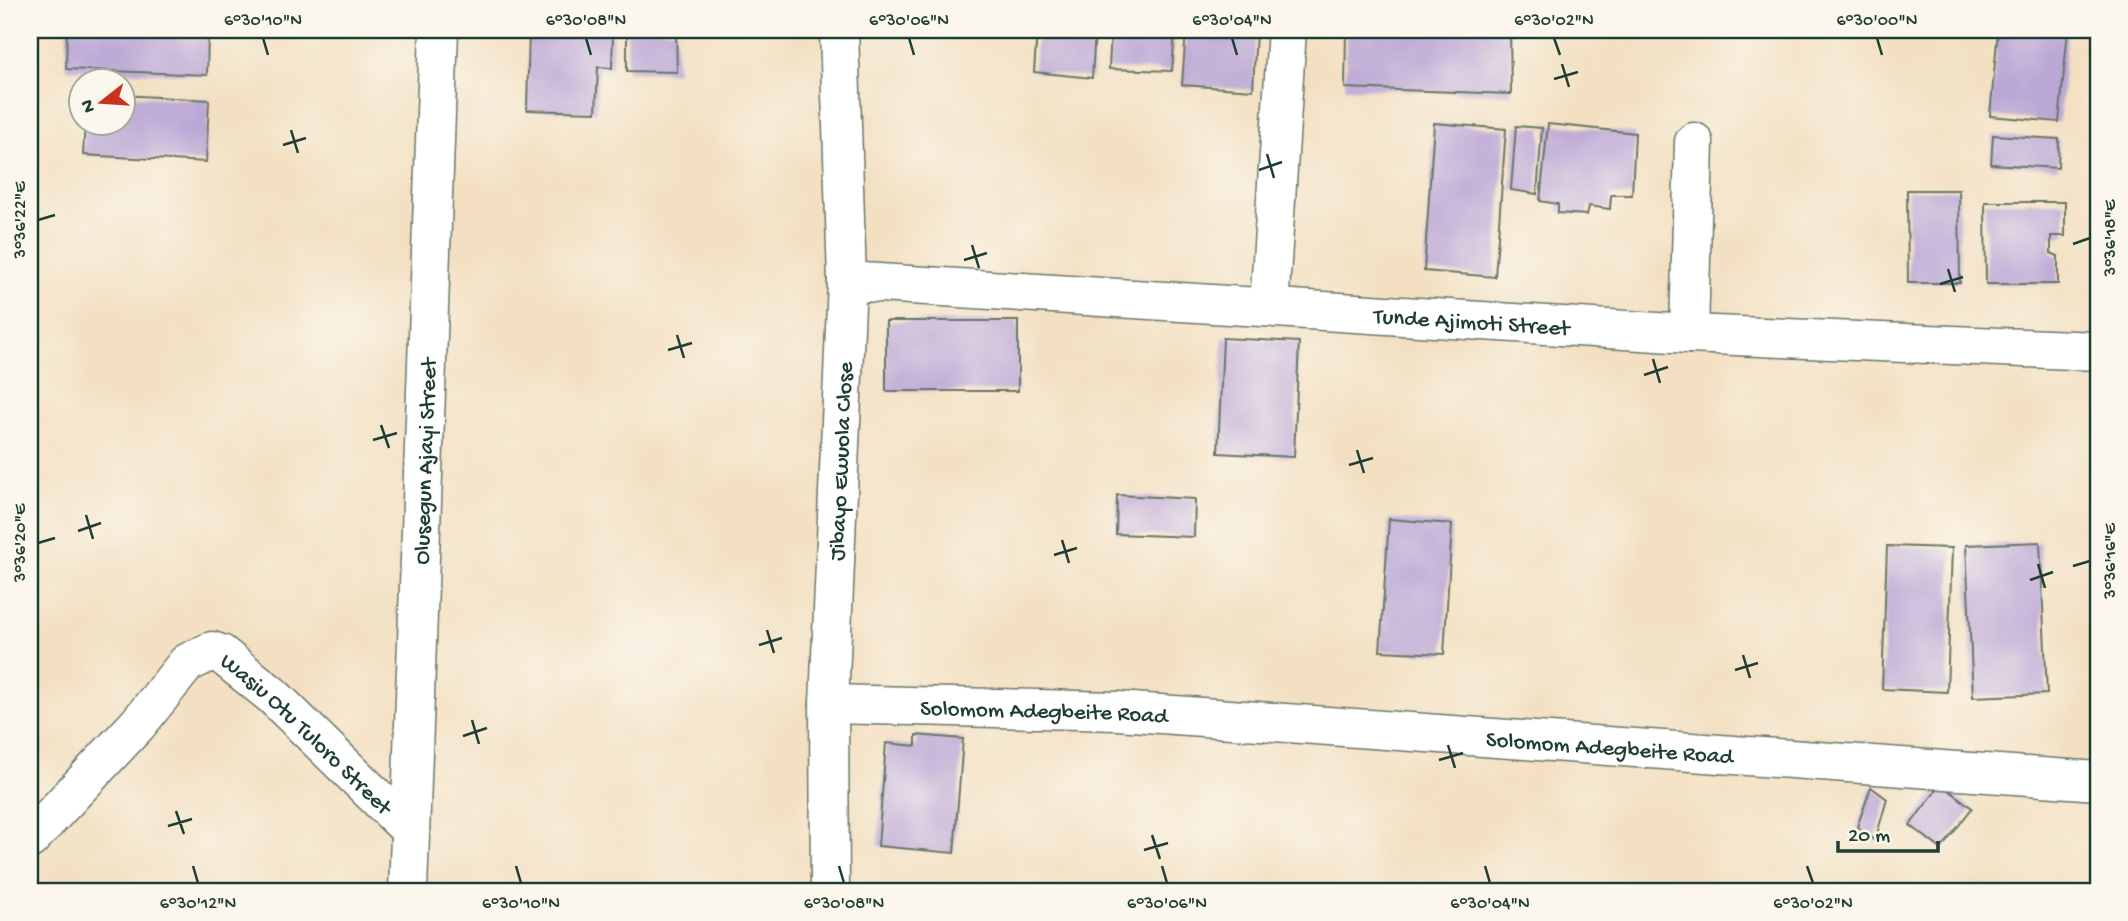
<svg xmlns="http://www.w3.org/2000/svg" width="2128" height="921" font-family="'Gochi Hand',sans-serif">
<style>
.building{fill:#bba7d5}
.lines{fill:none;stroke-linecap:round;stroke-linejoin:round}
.minor-casing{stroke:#697666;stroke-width:41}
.minor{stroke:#fff;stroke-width:38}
.ticks{fill:none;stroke:#1f3d34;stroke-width:2.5}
.labels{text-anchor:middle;stroke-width:7;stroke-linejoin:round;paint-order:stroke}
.street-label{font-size:23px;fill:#1f3d34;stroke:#fbf7ec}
.neatline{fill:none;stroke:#1f3d34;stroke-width:2.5}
.ticks-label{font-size:18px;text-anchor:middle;fill:#1f3d34}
</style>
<rect width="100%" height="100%" fill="#fbf7ec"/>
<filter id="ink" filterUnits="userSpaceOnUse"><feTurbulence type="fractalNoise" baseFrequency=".0143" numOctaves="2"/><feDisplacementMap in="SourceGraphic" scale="14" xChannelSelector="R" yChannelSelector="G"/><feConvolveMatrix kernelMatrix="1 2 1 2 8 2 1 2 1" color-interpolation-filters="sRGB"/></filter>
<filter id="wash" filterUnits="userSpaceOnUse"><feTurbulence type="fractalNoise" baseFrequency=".00686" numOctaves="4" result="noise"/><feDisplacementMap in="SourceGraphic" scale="28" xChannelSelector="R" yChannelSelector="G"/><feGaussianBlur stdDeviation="1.57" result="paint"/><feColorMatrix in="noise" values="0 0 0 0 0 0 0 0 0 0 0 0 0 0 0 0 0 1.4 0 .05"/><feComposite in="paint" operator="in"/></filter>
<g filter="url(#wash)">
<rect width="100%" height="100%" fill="#f3e0c2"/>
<g id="blocks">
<g class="building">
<polygon points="67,30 208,30 207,75 66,69"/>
<polygon points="529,30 613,30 612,68 598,67 596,112 527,110"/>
<polygon points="627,30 676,30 677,72 627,71"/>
<polygon points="1037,30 1095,30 1092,78 1034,72"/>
<polygon points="1111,30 1175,30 1172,71 1109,69"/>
<polygon points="1186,30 1256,30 1253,90 1182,85"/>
<polygon points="1346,30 1510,30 1511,94 1345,88"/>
<polygon points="1998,30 2068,30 2059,122 1990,116"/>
<polygon points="122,95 209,100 206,162 83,155 85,122 122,122"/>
<polygon points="1434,123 1506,129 1495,277 1424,271"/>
<polygon points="1548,124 1635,133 1632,195 1611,195 1610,209 1589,206 1587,215 1558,213 1558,204 1540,201"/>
<polygon points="1516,126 1542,128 1537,194 1511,190"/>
<polygon points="1993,135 2059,139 2058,168 1991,164"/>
<polygon points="1907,190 1959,190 1960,283 1908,283"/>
<polygon points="1985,202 2065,202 2065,236 2051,236 2051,253 2058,256 2058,284 1986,284"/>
<rect x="886" y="321" width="132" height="70"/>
<polygon points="1223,338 1299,342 1294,457 1218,453"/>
<polygon points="1117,495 1195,499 1194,537 1116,534"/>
<polygon points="1389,519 1452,524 1444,654 1380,651"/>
<polygon points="2040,542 2047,694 1973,697 1966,545"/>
<polygon points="1887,546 1952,548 1947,692 1882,689"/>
<polygon points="916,735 963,739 954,853 878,846 886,743 916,746"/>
<polygon points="1941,784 1972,808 1941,849 1910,825"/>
<polygon points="1871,787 1887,799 1875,841 1857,827"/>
</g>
</g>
</g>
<g filter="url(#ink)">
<use href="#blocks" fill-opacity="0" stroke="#697666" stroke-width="2"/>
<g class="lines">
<defs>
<g id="minor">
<path id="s1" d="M847,281L1689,334L2098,351"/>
<polyline points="1269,307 1287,30"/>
<polyline points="1689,334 1694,142"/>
<path id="s2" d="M829,704L1118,711L2098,781"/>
<path id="s3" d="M30,839L138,724L187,663L212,651L221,654L273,696L409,829"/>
<path id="s4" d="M408,891L439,30"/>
<path id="s5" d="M830,891L829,704L847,281L839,30"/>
</g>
</defs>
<use href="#minor" class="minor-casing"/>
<use href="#minor" class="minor"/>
</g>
</g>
<path class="ticks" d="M263,38L268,55M586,38L591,55M909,38L914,55M1232,38L1237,55M1554,38L1560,55M1877,38L1882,55M1562,64L1569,87M1554,79L1578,72M291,130L298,153M283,145L306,138M1267,154L1274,178M1259,170L1282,162M38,220L55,215M2073,244L2090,238M972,245L979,268M964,260L987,253M1948,269L1955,292M1940,284L1963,277M677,335L684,358M668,350L692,343M1653,359L1660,383M1644,375L1668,367M381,425L389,448M373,440L397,433M1357,450L1364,473M1349,465L1373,458M86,515L93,539M78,531L101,523M1062,540L1069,563M38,543L55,538M1054,555L1077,548M2038,564L2045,588M2073,566L2090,561M2030,580L2053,572M767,630L774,653M759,645L782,638M1743,655L1750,678M1735,670L1758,663M472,720L479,744M463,736L487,728M1448,745L1455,768M1439,760L1463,753M176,811L184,834M168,826L192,819M1152,835L1160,859M1144,850L1168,843M193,866L198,883M516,866L521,883M839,866L844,883M1162,866L1167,883M1485,866L1490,883M1807,866L1813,883"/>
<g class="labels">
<g class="street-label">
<text dy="8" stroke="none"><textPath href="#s1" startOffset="626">Tunde Ajimoti Street</textPath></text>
<text dy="8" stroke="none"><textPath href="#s5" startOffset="430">Jibayo Ewuola Close</textPath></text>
<text dy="8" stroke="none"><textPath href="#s4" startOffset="430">Olusegun Ajayi Street</textPath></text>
<text dy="8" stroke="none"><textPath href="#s2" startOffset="215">Solomom Adegbeite Road</textPath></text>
<text dy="8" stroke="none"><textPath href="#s3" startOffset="390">Wasiu Otu Tuloro Street</textPath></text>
<text dy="8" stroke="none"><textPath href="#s2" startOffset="782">Solomom Adegbeite Road</textPath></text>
</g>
</g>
<rect width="2128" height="921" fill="none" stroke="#fbf7ec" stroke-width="77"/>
<g transform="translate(102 102) rotate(253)"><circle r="33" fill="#fbf7ec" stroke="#a3ada2" stroke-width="2"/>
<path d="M0-5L12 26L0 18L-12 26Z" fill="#c8321e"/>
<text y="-10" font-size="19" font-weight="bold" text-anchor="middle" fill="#1f3d34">N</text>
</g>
<path d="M1838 841v10h100v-10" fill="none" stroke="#1f3d34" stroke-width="3.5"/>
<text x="1848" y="841" font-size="21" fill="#1f3d34" stroke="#fbf7ec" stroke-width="5" paint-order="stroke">20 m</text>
<rect x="38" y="38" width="2052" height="845" class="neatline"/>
<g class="ticks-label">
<text x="263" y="25">6°30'10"N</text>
<text x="586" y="25">6°30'08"N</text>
<text x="909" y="25">6°30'06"N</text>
<text x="1232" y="25">6°30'04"N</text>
<text x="1554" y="25">6°30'02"N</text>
<text x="1877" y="25">6°30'00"N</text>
<text transform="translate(19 220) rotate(-90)" y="6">3°36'22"E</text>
<text transform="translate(2109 238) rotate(-90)" y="6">3°36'18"E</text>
<text transform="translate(19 543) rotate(-90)" y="6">3°36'20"E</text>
<text transform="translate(2109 561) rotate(-90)" y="6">3°36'16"E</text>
<text x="198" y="908">6°30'12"N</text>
<text x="521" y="908">6°30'10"N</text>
<text x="844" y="908">6°30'08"N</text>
<text x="1167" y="908">6°30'06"N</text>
<text x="1490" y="908">6°30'04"N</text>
<text x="1813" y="908">6°30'02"N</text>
</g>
</svg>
